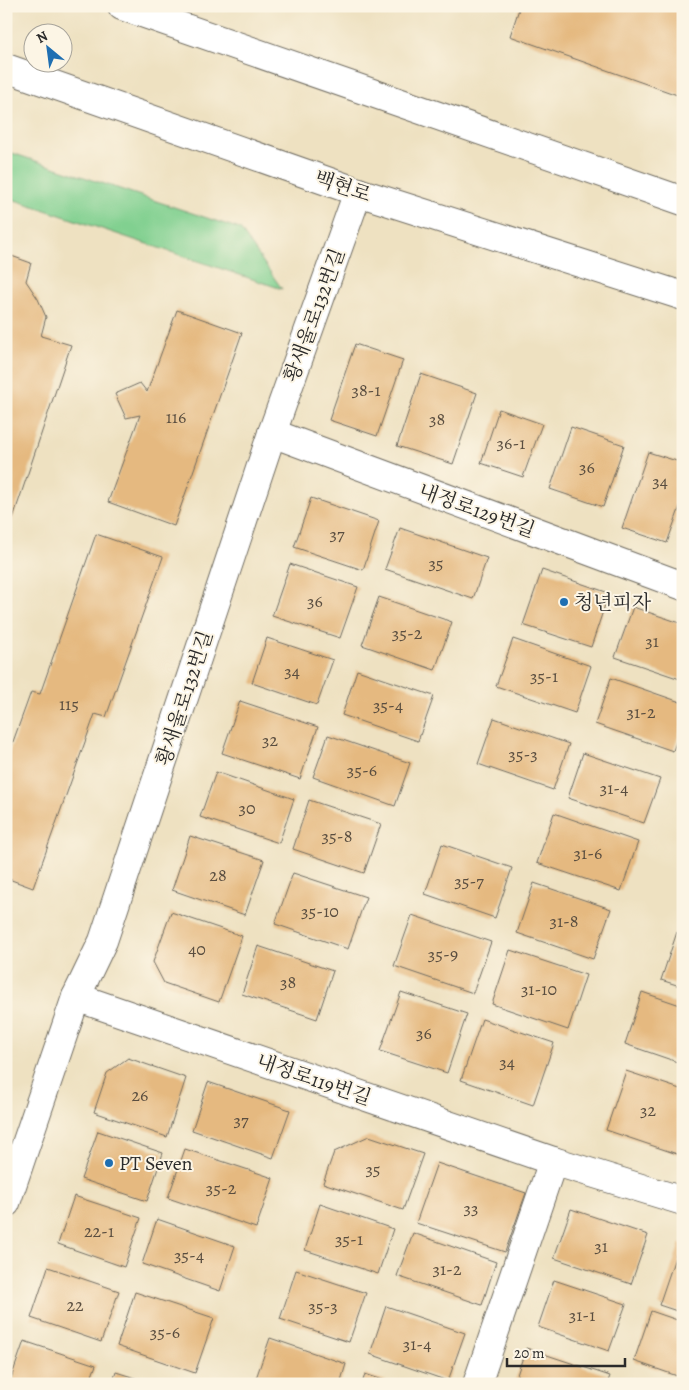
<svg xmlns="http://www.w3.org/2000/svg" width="689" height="1390" font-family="Alegreya,'Noto Serif KR',serif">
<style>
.green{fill:#81d090;stroke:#567e5e}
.building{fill:#e5b980}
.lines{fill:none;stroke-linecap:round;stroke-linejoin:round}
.minor-casing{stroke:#6f6b60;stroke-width:30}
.major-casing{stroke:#6f6b60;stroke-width:30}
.minor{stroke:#fff;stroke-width:28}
.major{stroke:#fff;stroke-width:28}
.poi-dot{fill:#1f6fb2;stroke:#fcf5e5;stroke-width:2}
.labels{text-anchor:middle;stroke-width:4;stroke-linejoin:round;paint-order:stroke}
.number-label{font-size:18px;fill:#5a4e40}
.street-label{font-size:20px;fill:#2b2b2b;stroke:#fcf5e5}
.poi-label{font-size:20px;fill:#2b2b2b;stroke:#fcf5e5;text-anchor:start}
</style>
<rect width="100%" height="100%" fill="#fcf5e5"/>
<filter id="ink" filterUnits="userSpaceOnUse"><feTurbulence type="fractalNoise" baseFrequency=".02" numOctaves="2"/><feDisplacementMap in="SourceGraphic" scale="10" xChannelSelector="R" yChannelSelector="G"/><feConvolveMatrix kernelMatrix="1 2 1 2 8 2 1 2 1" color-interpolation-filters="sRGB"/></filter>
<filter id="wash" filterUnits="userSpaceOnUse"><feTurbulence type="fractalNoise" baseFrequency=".0096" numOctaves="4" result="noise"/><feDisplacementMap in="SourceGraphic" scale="20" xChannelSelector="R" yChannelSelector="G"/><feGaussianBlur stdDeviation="1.12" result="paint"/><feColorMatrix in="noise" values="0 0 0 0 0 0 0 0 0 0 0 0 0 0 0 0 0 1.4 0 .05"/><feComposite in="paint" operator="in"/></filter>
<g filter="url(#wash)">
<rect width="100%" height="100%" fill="#eee1c1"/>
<polygon class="green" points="6,151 240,229 282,289 6,197"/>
<g id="blocks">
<g class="building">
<polygon points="520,6 683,6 683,97 510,36"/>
<polygon points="6,254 31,263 26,281 38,299 46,317 41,336 71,345 7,536"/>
<polygon points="177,310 242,333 174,526 108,502 140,415 126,418 115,394 140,383 147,392"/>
<polygon points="355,344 403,360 377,436 329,420"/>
<polygon points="421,374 477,393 453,464 397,446"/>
<polygon points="499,409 542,424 523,477 481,463"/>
<polygon points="571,427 624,445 603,507 550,489"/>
<polygon points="648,452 683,463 683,498 667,543 622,528"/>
<polygon points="311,498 379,521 363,570 294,547"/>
<polygon points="400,528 487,558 473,599 385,569"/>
<polygon points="96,534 163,557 106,717 95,714 33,888 6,878 6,761 31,692 40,694"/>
<polygon points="290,564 358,587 340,638 272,616"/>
<polygon points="542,570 609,593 591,647 523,625"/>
<polygon points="379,597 452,622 435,670 362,645"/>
<polygon points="633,607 683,624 683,680 615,657"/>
<polygon points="267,638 333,660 317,705 252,683"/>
<polygon points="513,639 591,666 575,713 496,686"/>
<polygon points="357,670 434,696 418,741 342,715"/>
<polygon points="611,678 683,703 683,722 673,751 595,724"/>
<polygon points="240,701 318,727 300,779 222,753"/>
<polygon points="494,718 569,744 553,790 478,764"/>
<polygon points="328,735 410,763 395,806 313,777"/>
<polygon points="583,753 660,779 644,823 568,798"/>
<polygon points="216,772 294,799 279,843 200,817"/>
<polygon points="309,800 381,824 364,873 293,849"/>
<polygon points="554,813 638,842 621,891 537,863"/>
<polygon points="190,836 264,860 245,915 172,890"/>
<polygon points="442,844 512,868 495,918 425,894"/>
<polygon points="293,873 366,897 348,949 275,924"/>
<polygon points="534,883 611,909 593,959 517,933"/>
<polygon points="171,912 242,936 219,1002 164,983 153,962"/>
<polygon points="412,915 491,942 473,993 394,966"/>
<polygon points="677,932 683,934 683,987 661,980"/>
<polygon points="258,946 333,971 317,1019 242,994"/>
<polygon points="510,950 586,975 568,1030 492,1004"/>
<polygon points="401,992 467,1014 447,1073 380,1051"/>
<polygon points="642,992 683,1006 683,1064 625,1044"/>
<polygon points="482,1019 554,1043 533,1105 461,1080"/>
<polygon points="128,1058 186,1078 167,1137 94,1112 107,1073"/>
<polygon points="626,1071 683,1090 683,1146 680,1155 606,1130"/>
<polygon points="208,1082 290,1110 273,1158 192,1130"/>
<polygon points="98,1131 163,1153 147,1201 81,1179"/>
<polygon points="369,1136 423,1154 403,1210 323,1183 334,1152"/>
<polygon points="185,1149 273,1178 256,1228 168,1198"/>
<polygon points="437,1163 526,1193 505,1252 416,1223"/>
<polygon points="74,1196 141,1218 124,1267 58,1244"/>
<polygon points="320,1204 393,1229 378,1274 305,1250"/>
<polygon points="571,1209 648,1235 631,1284 554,1258"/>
<polygon points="157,1219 235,1246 220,1291 142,1264"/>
<polygon points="413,1233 496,1262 482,1305 397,1276"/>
<polygon points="680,1243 683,1244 683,1313 659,1305"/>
<polygon points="48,1267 119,1291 101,1342 31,1318"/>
<polygon points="296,1270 366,1293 349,1342 280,1319"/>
<polygon points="554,1280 626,1304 609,1351 538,1327"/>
<polygon points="135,1292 214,1318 195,1373 117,1346"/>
<polygon points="386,1306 465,1333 448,1381 370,1354"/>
<polygon points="651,1311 683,1322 683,1378 634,1361"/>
<polygon points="270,1338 346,1364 340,1384 254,1384"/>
<polygon points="24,1341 96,1365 89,1384 9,1384"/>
<polygon points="526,1348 610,1376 607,1384 514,1384"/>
<polygon points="116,1372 151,1383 151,1384 112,1384"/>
<polygon points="365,1374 392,1383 392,1384 362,1384"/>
</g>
</g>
</g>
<g filter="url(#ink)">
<use href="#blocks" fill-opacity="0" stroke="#6f6b60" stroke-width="1"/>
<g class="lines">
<defs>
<g id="minor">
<polyline points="272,433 683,586"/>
<polyline points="76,997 553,1161 683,1201"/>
<polyline points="6,1203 76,997 103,941 272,433 358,192"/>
<polyline points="477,1384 553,1161"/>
</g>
<g id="major">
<polyline points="122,6 683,201"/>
<polyline points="6,68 358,192 683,296"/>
</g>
</defs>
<use href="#minor" class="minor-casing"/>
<use href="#major" class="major-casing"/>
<use href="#minor" class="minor"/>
<use href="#major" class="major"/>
</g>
</g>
<g class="poi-dot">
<circle cx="564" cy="602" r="5"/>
<circle cx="109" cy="1163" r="5"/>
</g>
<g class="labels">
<g class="number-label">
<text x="366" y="396">38-1</text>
<text x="176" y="423">116</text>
<text x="437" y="425">38</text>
<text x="511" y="449">36-1</text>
<text x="587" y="473">36</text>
<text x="660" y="487">34</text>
<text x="337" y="540">37</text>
<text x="436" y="569">35</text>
<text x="315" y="607">36</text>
<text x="407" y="639">35-2</text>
<text x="652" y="647">31</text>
<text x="292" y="677">34</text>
<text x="544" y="682">35-1</text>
<text x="69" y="710">115</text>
<text x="388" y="711">35-4</text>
<text x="641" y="718">31-2</text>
<text x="270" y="746">32</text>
<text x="523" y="760">35-3</text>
<text x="362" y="776">35-6</text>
<text x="614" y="794">31-4</text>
<text x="247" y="814">30</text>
<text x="337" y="842">35-8</text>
<text x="588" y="859">31-6</text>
<text x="218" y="881">28</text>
<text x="469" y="887">35-7</text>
<text x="320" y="917">35-10</text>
<text x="564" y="927">31-8</text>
<text x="197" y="955">40</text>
<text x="443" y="960">35-9</text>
<text x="288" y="988">38</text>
<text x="539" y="995">31-10</text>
<text x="424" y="1039">36</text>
<text x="507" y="1068">34</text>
<text x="140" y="1101">26</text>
<text x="648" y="1116">32</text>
<text x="241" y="1126">37</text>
<text x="373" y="1175">35</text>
<text x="221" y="1194">35-2</text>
<text x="471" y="1214">33</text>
<text x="99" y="1237">22-1</text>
<text x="349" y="1245">35-1</text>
<text x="601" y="1252">31</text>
<text x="189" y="1261">35-4</text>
<text x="447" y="1275">31-2</text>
<text x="75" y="1311">22</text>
<text x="323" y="1312">35-3</text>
<text x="582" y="1321">31-1</text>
<text x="165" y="1338">35-6</text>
<text x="417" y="1350">31-4</text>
</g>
<g class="street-label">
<text transform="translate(343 186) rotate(19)" y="7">백현로</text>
<text transform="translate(314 315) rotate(-70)" y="7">황새울로132번길</text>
<text transform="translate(477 510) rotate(20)" y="7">내정로129번길</text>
<text transform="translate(184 698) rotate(-72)" y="7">황새울로132번길</text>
<text transform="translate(314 1079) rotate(19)" y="7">내정로119번길</text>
</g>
<g class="poi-label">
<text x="574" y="609">청년피자</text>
<text x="119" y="1170">PT Seven</text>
</g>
</g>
<rect width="689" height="1390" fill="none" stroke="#fcf5e5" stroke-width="25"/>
<g transform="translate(48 48) rotate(331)"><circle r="24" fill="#fcf5e5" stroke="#a8a49b"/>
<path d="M0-4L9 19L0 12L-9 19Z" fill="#1f6fb2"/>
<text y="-8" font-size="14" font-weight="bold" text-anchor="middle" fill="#2b2b2b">N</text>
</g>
<path d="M507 1358v8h118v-8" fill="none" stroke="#2b2b2b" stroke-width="2.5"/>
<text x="514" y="1358" font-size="15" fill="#2b2b2b" stroke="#fcf5e5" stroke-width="4" paint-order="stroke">20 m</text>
</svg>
